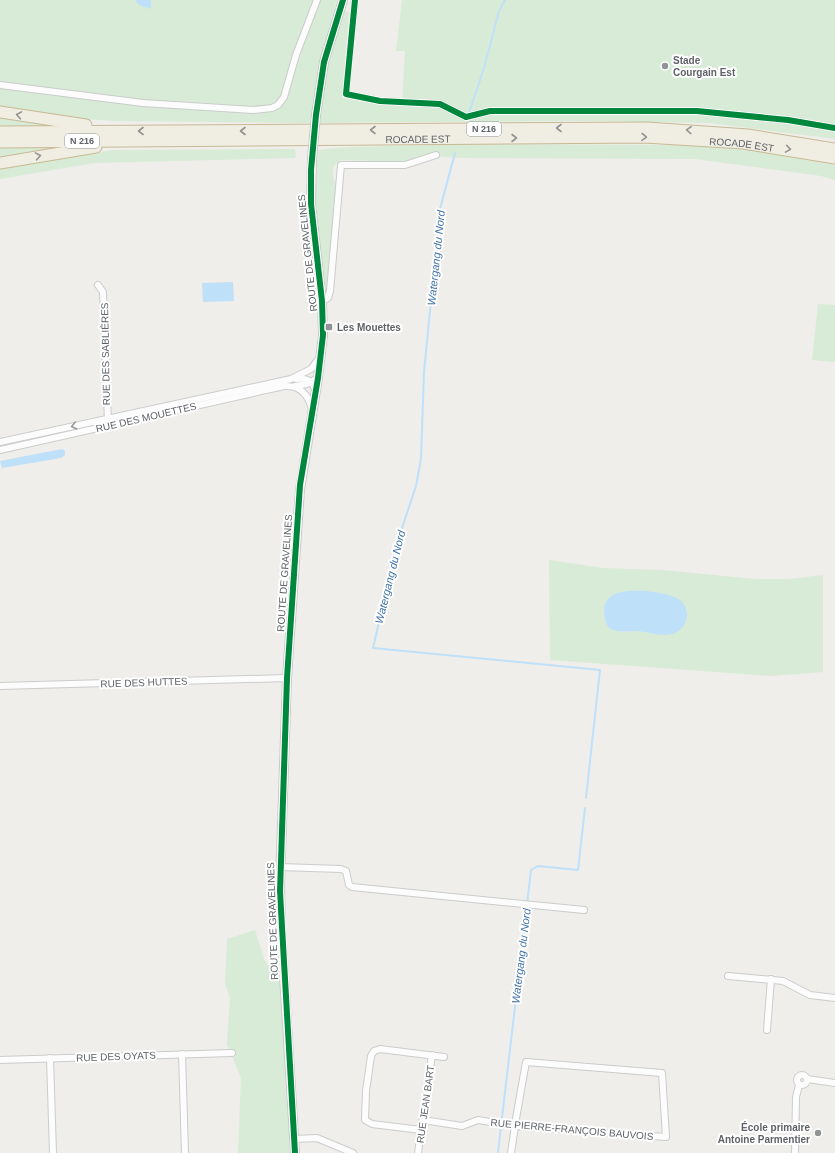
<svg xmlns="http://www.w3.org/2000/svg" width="835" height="1153" font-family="Helvetica,sans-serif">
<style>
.green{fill:#d8ebd6;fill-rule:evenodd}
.water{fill:#bfe0f9}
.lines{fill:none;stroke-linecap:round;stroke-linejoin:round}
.stream{stroke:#bfe0f9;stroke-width:2}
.street-casing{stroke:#cbcccc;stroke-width:8}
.secondary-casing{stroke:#cacacb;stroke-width:10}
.highway-casing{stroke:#c8b996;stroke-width:13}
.street{stroke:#fdfcfc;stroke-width:6}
.secondary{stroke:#fdfcfc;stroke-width:8}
.highway{stroke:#f0ede3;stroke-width:11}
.secondary-bridge-casing{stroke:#cacacb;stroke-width:10;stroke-linecap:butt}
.secondary-bridge{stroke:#fdfcfc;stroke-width:8}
.cycleway-casing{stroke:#fff;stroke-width:8}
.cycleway{stroke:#00873e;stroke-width:6}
.oneway{stroke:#929393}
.oneway2{stroke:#96999c}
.poi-dot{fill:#919496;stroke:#fff;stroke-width:1.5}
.labels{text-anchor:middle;stroke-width:4;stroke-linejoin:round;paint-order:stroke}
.shield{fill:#fff;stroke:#8f9295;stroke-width:1}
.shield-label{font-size:9px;font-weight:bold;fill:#5f6368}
.poi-label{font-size:10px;font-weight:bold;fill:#5f6368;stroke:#fff;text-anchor:start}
.street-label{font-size:10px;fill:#5f6368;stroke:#fff}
.water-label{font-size:11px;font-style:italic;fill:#4174aa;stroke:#fff}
</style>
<rect width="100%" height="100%" fill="#efeeea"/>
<g class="green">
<polygon points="0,0 337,0 334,9 349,12 342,98 381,103 402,104 405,51 396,51 402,0 835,0 835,139 710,123 590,121 303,123 115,121 54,117 0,107"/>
<polygon points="0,115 59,126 0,126"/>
<path d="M479,144L700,145L749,150L835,165V180L821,176L695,159L456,158L425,155L406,162L340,160C329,168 333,175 336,186L326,292L316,221V150L350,147Z"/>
<polygon points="70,147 0,160 0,148"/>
<polygon points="295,149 296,158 94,163 0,179 0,166 113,150"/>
<polygon points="818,304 835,305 835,362 812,360"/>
<path d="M549,560L603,568L663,570L755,579H789L823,575V672L771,676L550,660ZM647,591L675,597L687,609C687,643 661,632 639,631C629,631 617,634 608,627C605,621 603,613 606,606C612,588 632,591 647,591Z"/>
<polygon points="255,930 264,959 281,985 291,1153 238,1153 241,1078 227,1044 230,998 225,984 227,939"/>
</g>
<g class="water">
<polygon points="135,0 151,0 151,9 139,5"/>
<polygon points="233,282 234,301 203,302 202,283"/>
<polygon points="62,449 65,451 65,455 61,458 2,468 0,461"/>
<path d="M647,591C656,592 667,594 675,597C693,605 690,629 672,634C661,637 649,632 638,631C627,631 617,634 608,627C605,622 604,615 604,609C607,588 632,591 647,591Z"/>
</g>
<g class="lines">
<g class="stream">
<polyline points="469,113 484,68 499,11 505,0"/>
<polyline points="455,153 440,209 424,372 421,459 416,486 397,543 373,648 600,670 586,798"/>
<polyline points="498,1152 531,870 538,866 578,870 585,808"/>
</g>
<defs>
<g id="street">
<polyline points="355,0 346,94 380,101 440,104 466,117 490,111 697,111 788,120 835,128"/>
<polyline points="0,85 143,103 253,110 272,108 278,105 284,97 296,55 317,0"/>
<polyline points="98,285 103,292 108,422"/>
<polyline points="322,301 328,298 330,291 341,165 405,165 436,155"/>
<path d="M296,379C306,378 313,380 315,390"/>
<polyline points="295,386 307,384 314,380"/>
<polyline points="0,442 291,379 311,369 320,357"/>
<path d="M0,450L284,386C300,385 309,395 312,410"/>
<polyline points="0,686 287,678"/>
<polyline points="280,867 341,869 346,871 349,885 352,887 584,910"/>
<polyline points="728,976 783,981 810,995 835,998"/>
<polyline points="767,1030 771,979"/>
<polyline points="182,1054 185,1153"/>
<polyline points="50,1058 53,1153"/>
<polyline points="0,1060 232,1053"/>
<circle cx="802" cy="1080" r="5"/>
<polyline points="807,1079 835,1083"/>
<polyline points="423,1120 462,1126 478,1120 515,1126 666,1137 662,1073 526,1062 515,1124 515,1126 511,1153"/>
<polyline points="421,1130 372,1124 365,1120 366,1091 371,1056 374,1051 380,1049 444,1057"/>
<polyline points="294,1139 317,1138 353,1153"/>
<polyline points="418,1153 432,1055"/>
<polyline points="795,1153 796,1097 799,1085"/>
</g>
<g id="secondary">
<polyline points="316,115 324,62 343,0"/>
<polyline points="295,1153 281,928 280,883 287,678 300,490 318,378 323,335 322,301 311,204 312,158"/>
</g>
<g id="highway">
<polyline points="0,112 86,125"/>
<polyline points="0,132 647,128 748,135 835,149"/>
<path id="s1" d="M0,142L645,137L743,143L835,158"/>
<polyline points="0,163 96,147"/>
</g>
</defs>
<use href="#street" class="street-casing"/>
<use href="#secondary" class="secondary-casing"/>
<use href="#highway" class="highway-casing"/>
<use href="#street" class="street"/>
<use href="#secondary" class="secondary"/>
<use href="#highway" class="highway"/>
<defs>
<polyline id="secondary-bridge" points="312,158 316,115"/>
</defs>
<use href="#secondary-bridge" class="secondary-bridge-casing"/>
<use href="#secondary-bridge" class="secondary-bridge"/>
<defs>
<g id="cycleway">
<polyline points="355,0 346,94 380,101 440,104 466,117 490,111 697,111 788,120 835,128"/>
<polyline points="295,1153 280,892 287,678 300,485 318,378 323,335 322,301 311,204 311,170 316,115 324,62 343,0"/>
</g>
</defs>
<use href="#cycleway" class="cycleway-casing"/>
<use href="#cycleway" class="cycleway"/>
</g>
<defs><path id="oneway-chevron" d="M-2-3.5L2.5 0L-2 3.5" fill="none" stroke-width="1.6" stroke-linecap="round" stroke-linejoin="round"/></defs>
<g class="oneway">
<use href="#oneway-chevron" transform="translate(19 115) rotate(-170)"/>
<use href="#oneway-chevron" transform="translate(559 128) rotate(180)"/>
<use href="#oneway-chevron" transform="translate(373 130) rotate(180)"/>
<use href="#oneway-chevron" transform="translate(689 130) rotate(-177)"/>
<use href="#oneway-chevron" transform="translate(141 131) rotate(180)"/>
<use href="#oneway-chevron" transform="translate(243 131) rotate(180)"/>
<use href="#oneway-chevron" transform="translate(644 137) rotate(1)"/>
<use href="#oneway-chevron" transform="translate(514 138)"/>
<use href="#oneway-chevron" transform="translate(788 149) rotate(9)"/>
<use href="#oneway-chevron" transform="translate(38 156) rotate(-10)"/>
</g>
<use class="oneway2" href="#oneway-chevron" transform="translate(74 426) rotate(167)"/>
<g class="poi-dot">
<circle cx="665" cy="66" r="4"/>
<rect x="325" y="323" width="8" height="8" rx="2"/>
<circle cx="818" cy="1133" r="4"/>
</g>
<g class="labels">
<g class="shield">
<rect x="467" y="122" width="34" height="14" rx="3"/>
<rect x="65" y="134" width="34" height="14" rx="3"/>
</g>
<g class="shield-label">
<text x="484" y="132">N 216</text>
<text x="82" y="144">N 216</text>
</g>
<g class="poi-label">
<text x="673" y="64">Stade<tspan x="673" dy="12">Courgain Est</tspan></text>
<text x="337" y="331">Les Mouettes</text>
<text x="810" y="1131" text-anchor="end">École primaire<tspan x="810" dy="12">Antoine Parmentier</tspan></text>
</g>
<g class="street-label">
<text dy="4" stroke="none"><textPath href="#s1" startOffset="418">ROCADE EST</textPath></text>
<text dy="4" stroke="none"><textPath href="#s1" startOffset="742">ROCADE EST</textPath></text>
<text transform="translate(307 253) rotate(-96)" y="4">ROUTE DE GRAVELINES</text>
<text transform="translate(105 354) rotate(-91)" y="4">RUE DES SABLIÈRES</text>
<text transform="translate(146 417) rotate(-13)" y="4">RUE DES MOUETTES</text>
<text transform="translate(284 573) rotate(-86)" y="4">ROUTE DE GRAVELINES</text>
<text transform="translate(144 682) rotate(-2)" y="4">RUE DES HUTTES</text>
<text transform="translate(272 921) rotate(-92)" y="4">ROUTE DE GRAVELINES</text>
<text transform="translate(116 1056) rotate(-2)" y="4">RUE DES OYATS</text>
<text transform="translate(425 1104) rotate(-82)" y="4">RUE JEAN BART</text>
<text transform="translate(572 1129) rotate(5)" y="4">RUE PIERRE-FRANÇOIS BAUVOIS</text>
</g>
<g class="water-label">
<text transform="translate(436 258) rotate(-84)" y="4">Watergang du Nord</text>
<text transform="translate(390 577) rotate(-76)" y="4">Watergang du Nord</text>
<text transform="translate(521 956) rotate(-83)" y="4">Watergang du Nord</text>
</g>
</g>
</svg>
